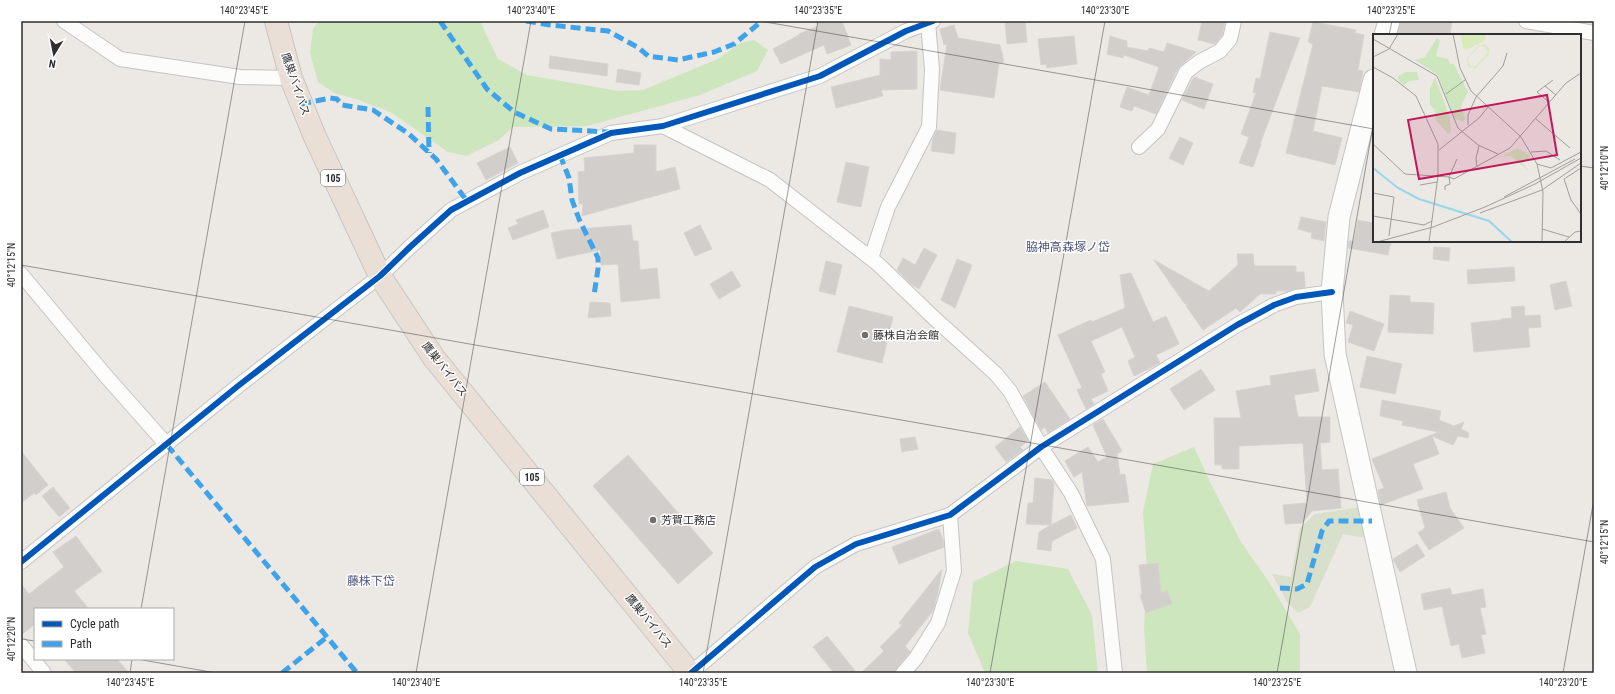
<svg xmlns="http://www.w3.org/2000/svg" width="1615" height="694" font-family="'Roboto Condensed','Noto Sans JP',sans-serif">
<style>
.green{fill:#cee6be}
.cemetery{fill:#d8e0cc}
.building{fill:#d1cecb;stroke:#d7d4d0}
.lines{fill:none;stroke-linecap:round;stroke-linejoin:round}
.street-casing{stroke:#c5c4c5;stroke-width:16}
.secondary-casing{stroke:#c5c4c5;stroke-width:23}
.highway-casing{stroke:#c6c5c4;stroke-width:24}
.street{stroke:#fcfcfb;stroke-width:14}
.secondary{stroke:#fcfcfb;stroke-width:21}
.highway{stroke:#eadfd6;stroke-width:22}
.quiet{stroke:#3ea3eb;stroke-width:5;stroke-dasharray:10 5;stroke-linecap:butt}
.cycleway-casing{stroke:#fff;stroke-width:8}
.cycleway{stroke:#0057b8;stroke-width:6}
.ticks{fill:none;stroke:#2e2e2e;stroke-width:1;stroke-opacity:0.45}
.poi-dot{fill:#706f6e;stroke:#fff;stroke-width:1.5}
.labels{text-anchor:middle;stroke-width:3;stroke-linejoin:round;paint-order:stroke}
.shield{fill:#fff;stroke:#6d6d6d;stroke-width:1}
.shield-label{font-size:10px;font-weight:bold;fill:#2e2e2e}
.street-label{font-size:11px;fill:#2e2e2e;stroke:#fff}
.poi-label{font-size:11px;fill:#2e2e2e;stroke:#fff;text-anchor:start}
.neighbourhood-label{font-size:12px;fill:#4d5680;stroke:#fff}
.inset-river{fill:none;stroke:#99d6ec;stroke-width:2}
.inset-road{fill:none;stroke:#a09e9b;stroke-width:1}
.view{fill:#c2185b;fill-opacity:0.15;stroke:#c2185b;stroke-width:2}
.inset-edge{fill:none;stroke:#2e2e2e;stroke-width:2}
.neatline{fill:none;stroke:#2e2e2e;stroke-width:1.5}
.ticks-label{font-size:10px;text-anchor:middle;fill:#2e2e2e}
</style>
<rect width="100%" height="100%" fill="#ece8e4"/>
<g class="green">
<polygon points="319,21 480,21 498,59 527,75 619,91 643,90 718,59 740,43 754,40 768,50 757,71 700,95 587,126 513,127 499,140 466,156 448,152 392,113 356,99 334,93 318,82 310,53 313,29"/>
<polygon points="1194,447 1210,482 1241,542 1269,582 1300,634 1300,673 1147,673 1144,627 1147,570 1143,512 1153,464"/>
<polygon points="1016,561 1068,569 1092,615 1098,673 985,673 968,633 973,582"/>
</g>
<polygon class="cemetery" points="1361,507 1367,538 1343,534 1310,607 1298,613 1287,602 1272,574 1291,577 1300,528 1315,514"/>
<g class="building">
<polygon points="816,21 842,21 851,45 827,54 824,45 781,64 773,49 799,35 799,34 818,26"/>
<polygon points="1005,21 1025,21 1027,42 1007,44"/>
<polygon points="1202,21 1225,21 1222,35 1215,44 1198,40"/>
<polygon points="1401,21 1452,21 1450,35 1397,35"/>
<polygon points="1313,22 1356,30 1355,33 1364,35 1358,70 1363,71 1359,92 1322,86 1313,131 1342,138 1335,165 1286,153 1313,44 1308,42"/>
<polygon points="954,25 958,38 1000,45 1004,62 999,63 994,98 940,90 947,44 944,45 940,29"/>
<polygon points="1270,32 1300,38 1260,144 1261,144 1253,167 1239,163 1249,137 1241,134 1256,93 1253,93 1256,78 1260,79"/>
<polygon points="1074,36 1077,64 1047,68 1046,64 1041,65 1038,39"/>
<polygon points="1110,36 1127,41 1127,47 1148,51 1149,48 1164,52 1167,43 1196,52 1178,68 1156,114 1134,106 1132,111 1120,107 1127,87 1149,95 1159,67 1124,55 1123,58 1107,54"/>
<polygon points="917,51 917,89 881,90 883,96 836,108 831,87 880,75 880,59 891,60 891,52"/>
<polygon points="550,56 608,64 607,76 549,68"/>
<polygon points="618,69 641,73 639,85 616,82"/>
<polygon points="1194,77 1213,84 1204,109 1182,100"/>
<polygon points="937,130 956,133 954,154 931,151 933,138"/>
<polygon points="1180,137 1193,143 1183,165 1169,158"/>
<polygon points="634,145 656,145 656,172 675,167 680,189 582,216 583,204 579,204 578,172 585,171 584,158 634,153"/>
<polygon points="510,147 518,163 486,180 477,163"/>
<polygon points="846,162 869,167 861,207 837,202"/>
<polygon points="543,210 549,227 513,240 508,228 518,224 516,220"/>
<polygon points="1301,217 1326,222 1324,241 1311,238 1312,233 1298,229"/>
<polygon points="1358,220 1374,223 1374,241 1391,241 1388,255 1348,248 1349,241 1354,241"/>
<polygon points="631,225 633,241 638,241 640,270 657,268 660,298 621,302 618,264 601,265 600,250 557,259 551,233 566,230"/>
<polygon points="700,225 712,249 695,256 684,233"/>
<polygon points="1434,247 1450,248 1449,261 1433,259"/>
<polygon points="924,248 937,255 919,289 911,284 897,270 903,258 915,265"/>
<polygon points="1237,254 1253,254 1254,266 1296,266 1296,272 1304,272 1305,287 1289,291 1276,291 1276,294 1260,294 1240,312 1236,308 1203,330 1186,306 1188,305 1184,303 1154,260 1209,291 1238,265"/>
<polygon points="957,259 972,265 955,308 941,300"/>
<polygon points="826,261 842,265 835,295 819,291"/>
<polygon points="1514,267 1515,281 1468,284 1467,270"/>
<polygon points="732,271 741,286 719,299 710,284"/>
<polygon points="1131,273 1153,322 1166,316 1179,344 1156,355 1160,363 1134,376 1128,361 1135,357 1122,327 1091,341 1105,372 1101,374 1108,391 1091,399 1094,404 1086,409 1077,390 1082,388 1058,335 1091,320 1092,322 1125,308 1120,275"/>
<polygon points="1566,281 1572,306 1555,310 1550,285"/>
<polygon points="1390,295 1410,296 1410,302 1434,303 1433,334 1388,332"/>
<polygon points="590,302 610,303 611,316 588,318"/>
<polygon points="849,306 893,317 882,363 837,352"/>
<polygon points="1524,306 1525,316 1540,315 1541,327 1528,328 1530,347 1474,352 1471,323 1501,320 1501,319 1512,318 1511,307"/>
<polygon points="1350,311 1384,324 1374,351 1348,342 1353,325 1346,323"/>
<polygon points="1367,356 1402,364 1395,394 1360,387"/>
<polygon points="1201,369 1215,390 1184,410 1170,389"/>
<polygon points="1315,369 1319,391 1294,395 1298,417 1330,417 1330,442 1320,443 1322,470 1338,469 1341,508 1312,511 1302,523 1285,524 1283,505 1307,503 1303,443 1239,446 1239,469 1222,469 1222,465 1215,465 1214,418 1241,418 1236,391 1271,385 1270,376"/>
<polygon points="1045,382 1070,419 1048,433 1045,427 1041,430 1023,396"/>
<polygon points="1382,400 1441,411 1439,420 1454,426 1464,422 1461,429 1469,433 1468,438 1458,436 1453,445 1432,436 1439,454 1413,464 1423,489 1381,505 1378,490 1384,488 1372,459 1439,432 1402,425 1403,421 1380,416"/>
<polygon points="1103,419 1122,451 1117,454 1120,475 1125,474 1129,502 1087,506 1082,472 1074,477 1065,461 1088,447 1098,462 1107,457 1093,425"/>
<polygon points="1020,427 1028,441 1020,447 1023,450 1006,462 995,447"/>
<polygon points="915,437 918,449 902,452 900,439"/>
<polygon points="21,451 48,485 36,495 34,493 21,503"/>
<polygon points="628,455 713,553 678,584 593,486"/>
<polygon points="1035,478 1052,480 1054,483 1051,525 1071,515 1077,528 1052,541 1051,551 1037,549 1039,532 1051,525 1026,524 1028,503 1033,503"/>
<polygon points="53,487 70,508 59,517 42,496"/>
<polygon points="1446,492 1450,508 1464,528 1429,550 1418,533 1425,528 1417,500"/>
<polygon points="939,529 943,540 944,547 899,564 892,547"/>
<polygon points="76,536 102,571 74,591 89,609 35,609 35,624 21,635 21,584 29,594 64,567 53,552"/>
<polygon points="1417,544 1425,556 1400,572 1393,559"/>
<polygon points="1158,563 1161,593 1167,590 1172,604 1146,613 1140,595 1142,594 1139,565"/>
<polygon points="942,569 938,592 933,611 905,646 910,652 897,667 895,673 861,673 884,651 880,647 902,625 899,623"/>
<polygon points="1450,588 1452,595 1483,589 1486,607 1480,608 1486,634 1481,635 1485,653 1462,658 1459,644 1451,646 1442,606 1424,610 1421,594"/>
<polygon points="827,636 857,673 834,673 813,647"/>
<polygon points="64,659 117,659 129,673 76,673"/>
</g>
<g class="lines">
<defs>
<g id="street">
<polyline points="64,21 120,59 240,77 291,78"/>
<polyline points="1526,21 1594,33"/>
<polyline points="663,126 770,180 878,264 934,318 996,374 1010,391 1041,447 1071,493 1103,559 1115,673"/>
<polyline points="1139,147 1158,129 1186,72 1199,62 1220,51 1230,39 1234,21"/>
<polyline points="871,258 888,207 929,127 932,69 928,23"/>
<polyline points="21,274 105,375 167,445"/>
<polyline points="21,562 238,386 380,276 410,247 451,210 520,173 611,133 663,126 820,76 906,31 933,21"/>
<polyline points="21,645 44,673"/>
<polyline points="691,673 815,567 856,544 950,515 1041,447 1237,325 1274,305 1296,297 1332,292"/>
<polyline points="903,673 916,658 938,623 954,571 950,515"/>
</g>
<g id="secondary">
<polyline points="1385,35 1389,21"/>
<polyline points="1374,80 1339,217 1332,292 1335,354 1406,673"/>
</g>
<polyline id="highway" points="276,21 291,78 315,137 380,276 434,358 690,673"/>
</defs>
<use href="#street" class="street-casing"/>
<use href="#secondary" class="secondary-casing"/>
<use href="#highway" class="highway-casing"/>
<use href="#street" class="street"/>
<use href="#secondary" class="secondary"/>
<use href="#highway" class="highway"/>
<g class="quiet">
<polyline points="440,21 487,89 514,112 551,129 609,132"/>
<polyline points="526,21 550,25 608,31 639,48 648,56 678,60 714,52 734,44 762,21"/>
<polyline points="301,104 330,98 337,99 342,105 373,110 409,134 436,159 467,201"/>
<polyline points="428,107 429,153"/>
<polyline points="560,155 569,178 572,200 579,219 598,258 598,269 594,295"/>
<polyline points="167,445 357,673"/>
<polyline points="1280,588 1297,589 1307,584 1322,531 1329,521 1372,521"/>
<polyline points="282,673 327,637"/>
</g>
<defs>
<g id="cycleway">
<polyline points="21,562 238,386 380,276 410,247 451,210 520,173 611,133 663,126 820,76 906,31 933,21"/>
<polyline points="691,673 815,567 856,544 950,515 1041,447 1237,325 1274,305 1296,297 1332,292"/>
</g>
</defs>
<use href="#cycleway" class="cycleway-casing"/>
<use href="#cycleway" class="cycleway"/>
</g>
<path class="ticks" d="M760,21L1374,129M1389,35L1392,21M1580,166L1594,168M21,265L1594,542M141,609L245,21M21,639L35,641M137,659L216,673M130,673L132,659M416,673L531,21M703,673L818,21M990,673L1105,21M1277,673L1374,120M1563,673L1594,499"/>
<g class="poi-dot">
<circle cx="865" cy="335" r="4"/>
<circle cx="653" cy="520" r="4"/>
</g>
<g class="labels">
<g class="shield">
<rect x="321" y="170" width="24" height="16" rx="3"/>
<rect x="520" y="469" width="24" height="16" rx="3"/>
</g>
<g class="shield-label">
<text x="333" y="182">105</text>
<text x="532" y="481">105</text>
</g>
<g class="street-label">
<text transform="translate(296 84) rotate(71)" y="4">鷹巣バイパス</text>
<text transform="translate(445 369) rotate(52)" y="4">鷹巣バイパス</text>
<text transform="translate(649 621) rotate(51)" y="4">鷹巣バイパス</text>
</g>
<g class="poi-label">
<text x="873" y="339">藤株自治会館</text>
<text x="661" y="524">芳賀工務店</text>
</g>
<g class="neighbourhood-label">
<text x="1068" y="251">脇神高森塚ノ岱</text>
<text x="371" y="585">藤株下岱</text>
</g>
</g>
<g transform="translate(1373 34)">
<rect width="208" height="208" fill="#ece8e4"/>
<path d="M64,4L67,7L63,22L75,25L77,30H81L95,58L88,72L92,85L89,88L81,84L65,41L42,26L52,23ZM33,38H44L46,46L36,47L31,51L25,46V42ZM62,43L77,84L78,98L75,100L63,86L61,75L57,71V55ZM144,114L157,121L156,125L149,129L157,138L138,122L128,123L118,128Z" fill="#cee6be"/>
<path d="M88,0H113L111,7L93,16L90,14ZM111,10L116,14V20L100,37L101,34L95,32L94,24L105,12ZM107,12L113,13L114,20L103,32H97L95,24Z" fill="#d9eabb" fill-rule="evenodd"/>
<path class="inset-river" d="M0,134L25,154L46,165L116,187L139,208"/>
<path class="inset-road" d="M80,0L87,34L98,57L148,103L164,130L170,158L169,208M0,5L64,42L85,94L105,111L125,120M0,23L16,15L25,0M0,33L20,44L43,62L65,110V142L56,208M172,52L183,61M73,60L92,46M177,69L164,58L180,46M163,85L197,114M95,91V81L103,63L130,32L134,19M0,110L32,140L76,143L77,150L72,152V156M66,116L106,84L115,73M158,118L173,117L187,126M84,125L76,143L81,145L137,114L193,49L208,39M164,130L178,134L208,118M104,133L103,124L106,112M208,134L191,145L198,166L208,180M47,151L64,148M0,159L21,163L16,202M131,163L202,125M107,179L169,156L208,129M0,182L51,191L59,187M169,195L196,203M4,208L60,193L112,173L162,150L208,124M191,208L202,198L208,197"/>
<path class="view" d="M174,61L184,121L46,145L35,86Z"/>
<rect width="208" height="208" class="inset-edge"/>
</g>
<rect width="1615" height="694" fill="none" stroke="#ffffff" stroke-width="44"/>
<rect x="34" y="608" width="140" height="52" fill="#ffffff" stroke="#ababab"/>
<rect x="42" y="621" width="20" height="6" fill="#0057b8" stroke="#ababab"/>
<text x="70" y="628" font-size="12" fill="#2e2e2e">Cycle path</text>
<rect x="42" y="641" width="20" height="6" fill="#3ea3eb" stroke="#ababab"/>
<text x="70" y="648" font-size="12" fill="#2e2e2e">Path</text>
<g transform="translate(54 54) rotate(190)" stroke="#ffffff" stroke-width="3" paint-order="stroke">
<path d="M0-3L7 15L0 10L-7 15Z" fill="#2e2e2e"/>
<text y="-6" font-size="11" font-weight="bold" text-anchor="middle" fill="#2e2e2e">N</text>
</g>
<rect x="22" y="22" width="1571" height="650" class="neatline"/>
<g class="ticks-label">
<text x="244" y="14">140°23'45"E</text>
<text x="531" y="14">140°23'40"E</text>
<text x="818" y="14">140°23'35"E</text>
<text x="1105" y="14">140°23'30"E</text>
<text x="1391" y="14">140°23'25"E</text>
<text transform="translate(1604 168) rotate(-90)" y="4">40°12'10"N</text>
<text transform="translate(11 265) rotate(-90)" y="4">40°12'15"N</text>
<text transform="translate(1604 542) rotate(-90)" y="4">40°12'15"N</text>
<text transform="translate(11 639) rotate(-90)" y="4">40°12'20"N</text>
<text x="130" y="686">140°23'45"E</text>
<text x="416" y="686">140°23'40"E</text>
<text x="703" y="686">140°23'35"E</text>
<text x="990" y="686">140°23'30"E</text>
<text x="1277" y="686">140°23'25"E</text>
<text x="1563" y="686">140°23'20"E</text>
</g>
</svg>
